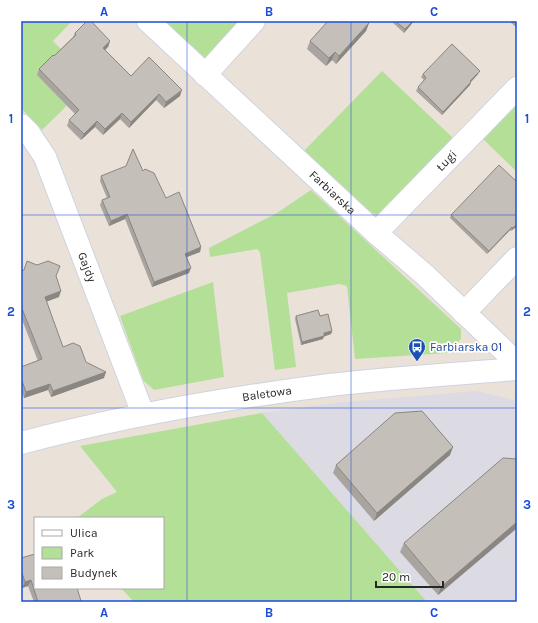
<svg xmlns="http://www.w3.org/2000/svg" width="538" height="623" font-family="Karla,sans-serif">
<style>
.industrial{fill:#dcdae2}
.green{fill:#b3df97}
.lines{fill:none;stroke-linecap:round;stroke-linejoin:round}
.minor-casing{stroke:#cfd3e0;stroke-width:24}
.minor{stroke:#fff;stroke-width:22}
.wall{fill:#a9a49f}
.shaded-wall{fill:#8a8682}
.building{fill:#c5bfb9;stroke:#8a8682}
.grid{fill:none;stroke:#1d4ed8;stroke-width:1;stroke-opacity:0.55}
.labels{text-anchor:middle;stroke-width:3.5;stroke-linejoin:round;paint-order:stroke}
.street-label{font-size:12px;fill:#282828;stroke:#fff}
.transit-label{font-size:12px;fill:#164399;stroke:#fff;text-anchor:start}
.neatline{fill:none;stroke:#1d4ed8;stroke-width:1.5}
.grid-label{font-size:13px;text-anchor:middle;font-weight:bold;fill:#1d4ed8}
</style>
<rect width="100%" height="100%" fill="#eae2d9"/>
<polygon class="industrial" points="477,391 517,401 517,602 427,602 262,413 334,403"/>
<g class="green">
<polygon points="21,21 72,21 53,41 83,72 93,80 42,130 21,108"/>
<polygon points="158,21 243,21 202,63"/>
<polygon points="382,71 453,138 379,215 371,213 302,153"/>
<polygon points="517,102 517,172 482,138"/>
<polygon points="311,190 461,329 461,339 448,353 355,359 347,286 339,284 287,293 296,367 275,370 260,252 257,249 210,257 209,248 277,213"/>
<polygon points="213,282 224,377 154,390 143,380 120,316"/>
<polygon points="262,413 427,602 134,602 121,588 163,588 163,518 77,518 102,499 117,492 80,446"/>
</g>
<g class="lines">
<defs>
<g id="minor">
<path id="s1" d="M148,21L376,233L425,275L517,363"/>
<polyline points="205,75 254,21"/>
<path id="s2" d="M21,125L29,133L45,157L143,414"/>
<path id="s3" d="M376,233L517,88"/>
<polyline points="464,313 517,258"/>
<path id="s4" d="M21,443C123,416 226,398 330,385C392,378 455,374 517,369"/>
</g>
</defs>
<use href="#minor" class="minor-casing"/>
<use href="#minor" class="minor"/>
</g>
<g class="wall">
<polygon points="391,21 414,21 404,33"/>
<polygon points="509,21 517,21 517,28"/>
<polygon points="369,23 366,31 336,64 332,60 326,66 307,49 310,41"/>
<polygon points="75,33 110,41 108,47 105,50 131,76 180,96 164,108 156,100 129,128 120,119 103,135 95,127 81,140 67,126 69,120 75,114 37,75 39,69 54,56 73,37"/>
<polygon points="423,74 478,74 471,82 470,85 442,115 416,91 418,87 424,80 421,77"/>
<polygon points="143,171 166,198 201,247 200,252 187,257 189,273 152,287 125,219 109,226 100,205 102,200 107,198 100,181 101,176"/>
<polygon points="451,215 517,226 511,231 510,230 487,254 450,218"/>
<polygon points="21,271 56,276 59,297 46,301 63,347 86,362 104,378 51,397 48,390 24,398 21,390 21,367 38,361 21,317"/>
<polygon points="296,316 320,316 332,331 331,334 324,336 323,339 301,345 295,319"/>
<polygon points="450,455 374,521 333,473 336,465"/>
<polygon points="517,459 517,528 438,595 400,552 404,543"/>
<polygon points="21,558 35,588 81,601 80,602 34,602 28,586 22,588 21,583"/>
</g>
<g class="shaded-wall">
<polygon points="413,21 414,21 404,33 405,29"/>
<polygon points="369,23 366,31 336,64 339,56"/>
<polygon points="110,41 108,47 101,54 103,48"/>
<polygon points="335,52 332,60 326,66 329,58"/>
<polygon points="480,71 478,74 469,84 470,81"/>
<polygon points="471,82 470,85 442,115 443,112"/>
<polygon points="182,90 180,96 164,108 166,102"/>
<polygon points="159,94 156,100 129,128 131,122"/>
<polygon points="122,113 120,119 103,135 105,129"/>
<polygon points="97,121 95,127 81,140 84,134"/>
<polygon points="127,214 125,219 109,226 111,221"/>
<polygon points="517,224 517,226 511,231 513,228"/>
<polygon points="512,227 510,230 487,254 489,251"/>
<polygon points="201,247 200,252 184,258 185,254"/>
<polygon points="191,268 189,273 152,287 154,282"/>
<polygon points="61,291 59,297 43,303 45,297"/>
<polygon points="332,331 331,334 323,337 324,333"/>
<polygon points="324,336 323,339 301,345 302,342"/>
<polygon points="106,372 104,378 51,397 53,391"/>
<polygon points="50,384 48,390 24,398 26,392"/>
<polygon points="453,447 450,455 374,521 377,513"/>
<polygon points="517,522 517,528 438,595 441,587"/>
<polygon points="31,580 28,586 22,588 25,582"/>
</g>
<g class="building">
<polygon points="87,21 91,21 110,41 103,48 131,76 149,57 182,90 166,102 159,94 131,122 122,113 105,129 97,121 84,134 69,120 79,110 39,69 53,55 54,56 76,35 75,33"/>
<polygon points="328,21 367,21 369,23 339,56 335,52 329,58 310,41"/>
<polygon points="395,21 413,21 405,29"/>
<polygon points="452,44 480,71 470,81 471,82 443,112 418,87 426,78 423,74"/>
<polygon points="133,149 143,171 145,169 154,173 166,198 179,192 201,247 185,254 191,268 154,282 127,214 111,221 102,200 110,197 101,176 126,166"/>
<polygon points="499,165 517,182 517,224 513,228 512,227 489,251 451,215"/>
<polygon points="27,261 37,265 48,261 60,266 56,276 61,291 45,297 63,347 73,343 80,346 86,362 106,372 53,391 50,384 26,392 21,378 21,367 42,359 21,306 21,271 24,270"/>
<polygon points="318,310 320,316 328,314 332,331 324,333 324,336 302,342 296,316"/>
<polygon points="422,411 453,447 377,513 336,465 395,413"/>
<polygon points="503,458 517,459 517,522 441,587 404,543"/>
<polygon points="35,554 35,588 77,588 81,601 77,602 38,602 31,580 25,582 21,570 21,558"/>
</g>
<path class="grid" d="M187,21V602M351,21V602M21,215H517M21,408H517"/>
<defs>
<symbol id="bus-pin" viewBox="-11 -11 22 30"><path d="M0 17L-7.5 6A9.5 9.5 0 1 1 7.5 6Z" fill="#1a4fb4" stroke="#fff"/><path d="M-5-6H5V4H4V6H2V4H-2V6H-4V4H-5ZM-3.5-4V0h7V-4ZM-3.5 1.2v1.5H-2V1.2ZM2 1.2v1.5H3.5V1.2Z" fill="#fff"/></symbol>
</defs>
<g fill-rule="evenodd">
<use href="#bus-pin" x="407" y="337" width="20" height="27"/>
</g>
<g class="labels">
<g class="street-label">
<text dy="4" stroke="none"><textPath href="#s3" startOffset="101">Ługi</textPath></text>
<text dy="4" stroke="none"><textPath href="#s1" startOffset="252">Farbiarska</textPath></text>
<text dy="4" stroke="none"><textPath href="#s2" startOffset="158">Gajdy</textPath></text>
<text dy="4" stroke="none"><textPath href="#s4" startOffset="251">Baletowa</textPath></text>
</g>
<g class="transit-label">
<text x="430" y="351">Farbiarska 01</text>
</g>
</g>
<rect width="538" height="623" fill="none" stroke="#ffffff" stroke-width="44"/>
<rect x="34" y="517" width="130" height="72" fill="#ffffff" stroke="#a9a9a9"/>
<rect x="42" y="530" width="20" height="6" fill="#ffffff" stroke="#a9a9a9"/>
<text x="70" y="537" font-size="12" fill="#282828">Ulica</text>
<rect x="42" y="547" width="20" height="12" fill="#b3df97" stroke="#a9a9a9"/>
<text x="70" y="557" font-size="12" fill="#282828">Park</text>
<rect x="42" y="567" width="20" height="12" fill="#c5bfb9" stroke="#a9a9a9"/>
<text x="70" y="577" font-size="12" fill="#282828">Budynek</text>
<path d="M376 581v6h67v-6" fill="none" stroke="#282828" stroke-width="2"/>
<text x="382" y="581" font-size="12" fill="#282828" stroke="#ffffff" stroke-width="3" paint-order="stroke">20 m</text>
<rect x="22" y="22" width="494" height="579" class="neatline"/>
<g class="grid-label">
<text x="104" y="16">A</text>
<text x="269" y="16">B</text>
<text x="434" y="16">C</text>
<text x="11" y="123">1</text>
<text x="527" y="123">1</text>
<text x="11" y="316">2</text>
<text x="527" y="316">2</text>
<text x="11" y="509">3</text>
<text x="527" y="509">3</text>
<text x="104" y="617">A</text>
<text x="269" y="617">B</text>
<text x="434" y="617">C</text>
</g>
</svg>
